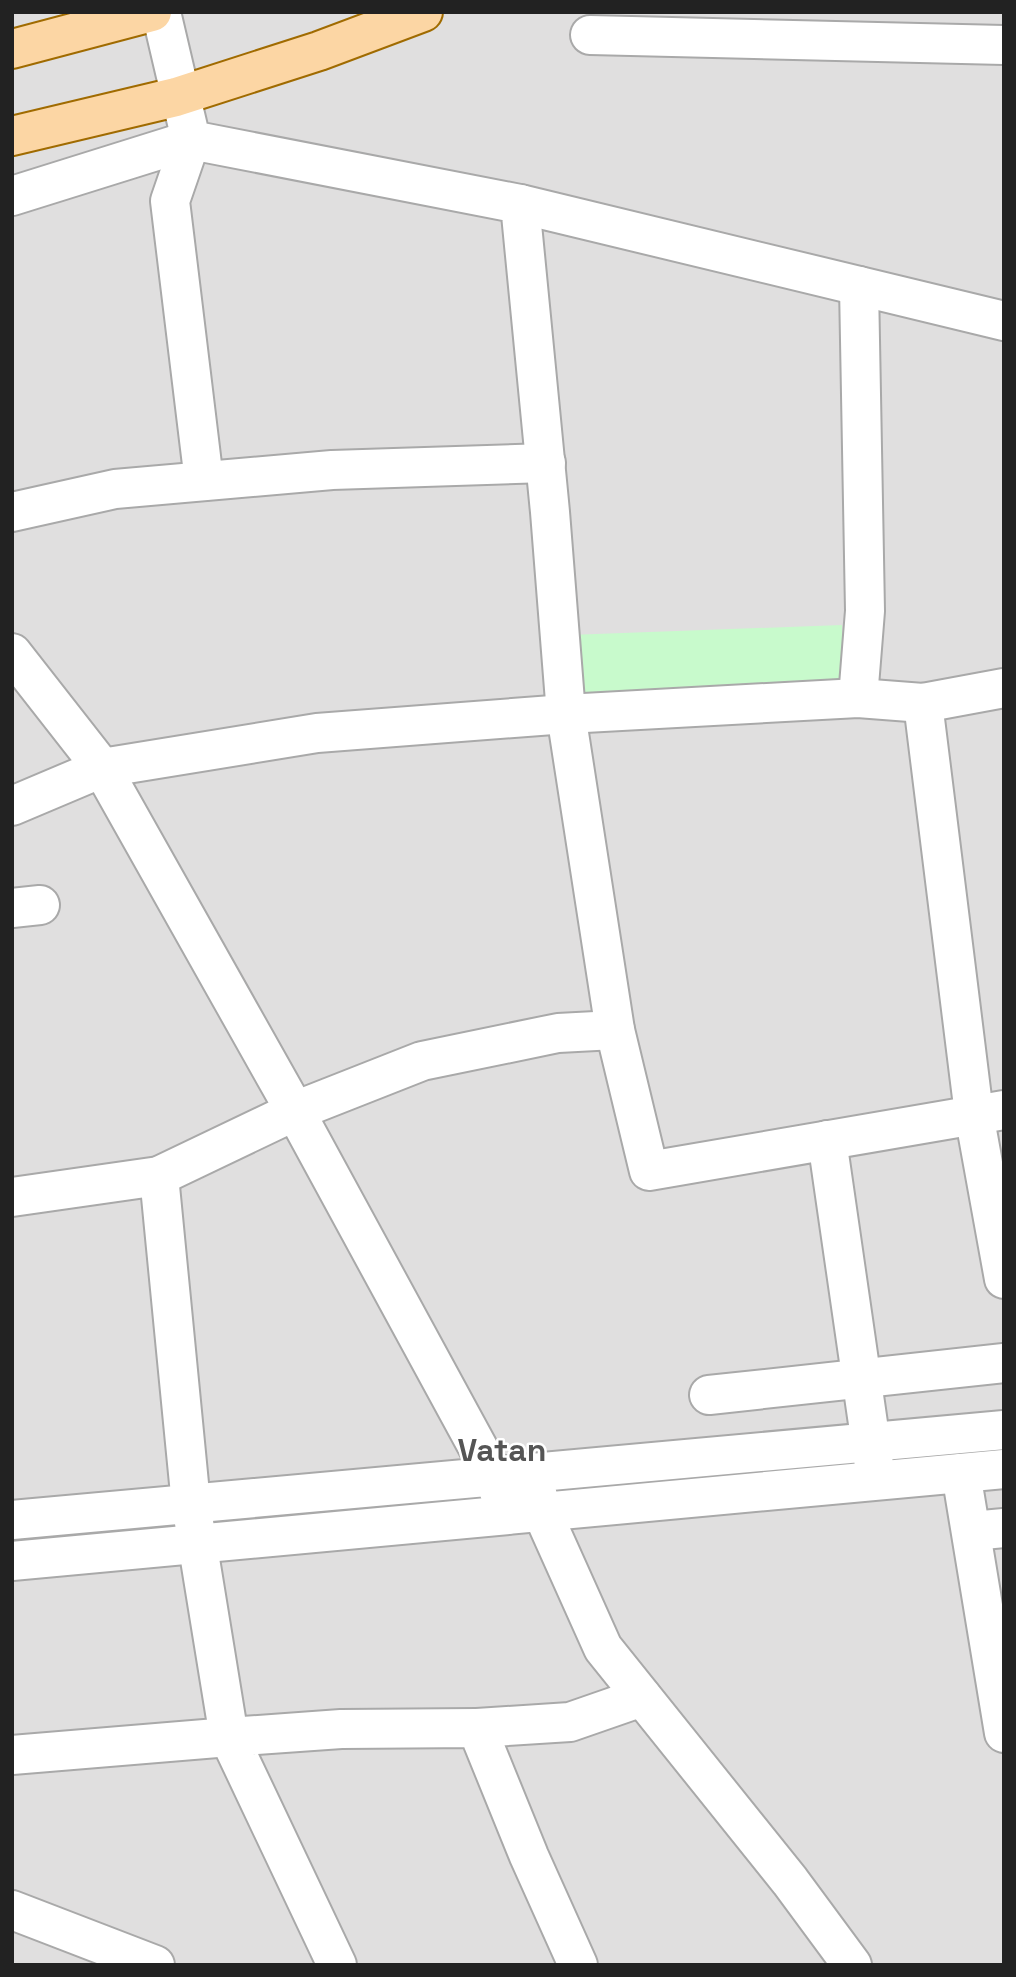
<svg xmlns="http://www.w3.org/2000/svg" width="1016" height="1977" font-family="'Space Grotesk',sans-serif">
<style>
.residential{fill:#e0dfdf}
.park{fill:#c8facc}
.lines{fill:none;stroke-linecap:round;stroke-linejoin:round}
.minor-casing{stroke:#a9a9a9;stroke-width:42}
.major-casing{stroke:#a06b00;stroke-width:42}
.minor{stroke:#fff;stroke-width:38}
.major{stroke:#fcd6a4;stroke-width:38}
.labels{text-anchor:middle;stroke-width:5;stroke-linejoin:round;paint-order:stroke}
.district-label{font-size:32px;font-weight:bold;fill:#555;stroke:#fff}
</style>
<rect width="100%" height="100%" fill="#f2efe9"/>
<rect class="residential" x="12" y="12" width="992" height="1953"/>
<polygon class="park" points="842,625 844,685 571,694 569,635"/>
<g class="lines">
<defs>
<g id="minor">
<polyline points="161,12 191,140 520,204 550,512 566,714 615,1030 649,1171 1004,1110"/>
<polyline points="590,35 1004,45"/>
<polyline points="191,140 170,201 204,481"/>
<polyline points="12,196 191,140"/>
<polyline points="520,204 1004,321"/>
<polyline points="12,512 115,489 332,470 546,463"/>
<polyline points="12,653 102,768 295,1111 494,1477 507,1515"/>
<polyline points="858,698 865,611 859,286"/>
<polyline points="923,703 974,1114 1004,1279"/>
<polyline points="12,806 102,768 317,733 566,714 858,698 923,703 1004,688"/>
<polyline points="12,908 40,905"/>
<polyline points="827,1140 874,1465"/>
<polyline points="12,1197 159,1176 295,1111 422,1061 558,1033 615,1030"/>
<polyline points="709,1395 1004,1363"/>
<polyline points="961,1473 1004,1733"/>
<polyline points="536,1489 542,1512 603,1648 790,1881 852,1965"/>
<polyline points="12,1520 1004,1430"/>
<polyline points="972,1531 1004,1528"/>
<polyline points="12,1561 1004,1469"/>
<polyline points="477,1728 570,1722 642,1697"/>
<polyline points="12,1755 229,1737 191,1504 159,1176"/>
<polyline points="12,1910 155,1965"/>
<polyline points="337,1965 229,1737 341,1729 477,1728 529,1856 578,1965"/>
</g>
<g id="major">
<polyline points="12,49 152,12"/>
<polyline points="12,136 176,97 319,51 423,12"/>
</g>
</defs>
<use href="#minor" class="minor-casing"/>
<use href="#major" class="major-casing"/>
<use href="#minor" class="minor"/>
<use href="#major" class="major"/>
</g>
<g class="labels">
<g class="district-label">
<text x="502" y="1461">Vatan</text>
</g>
</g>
<rect width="1016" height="1977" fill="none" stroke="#222222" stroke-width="28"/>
</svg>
